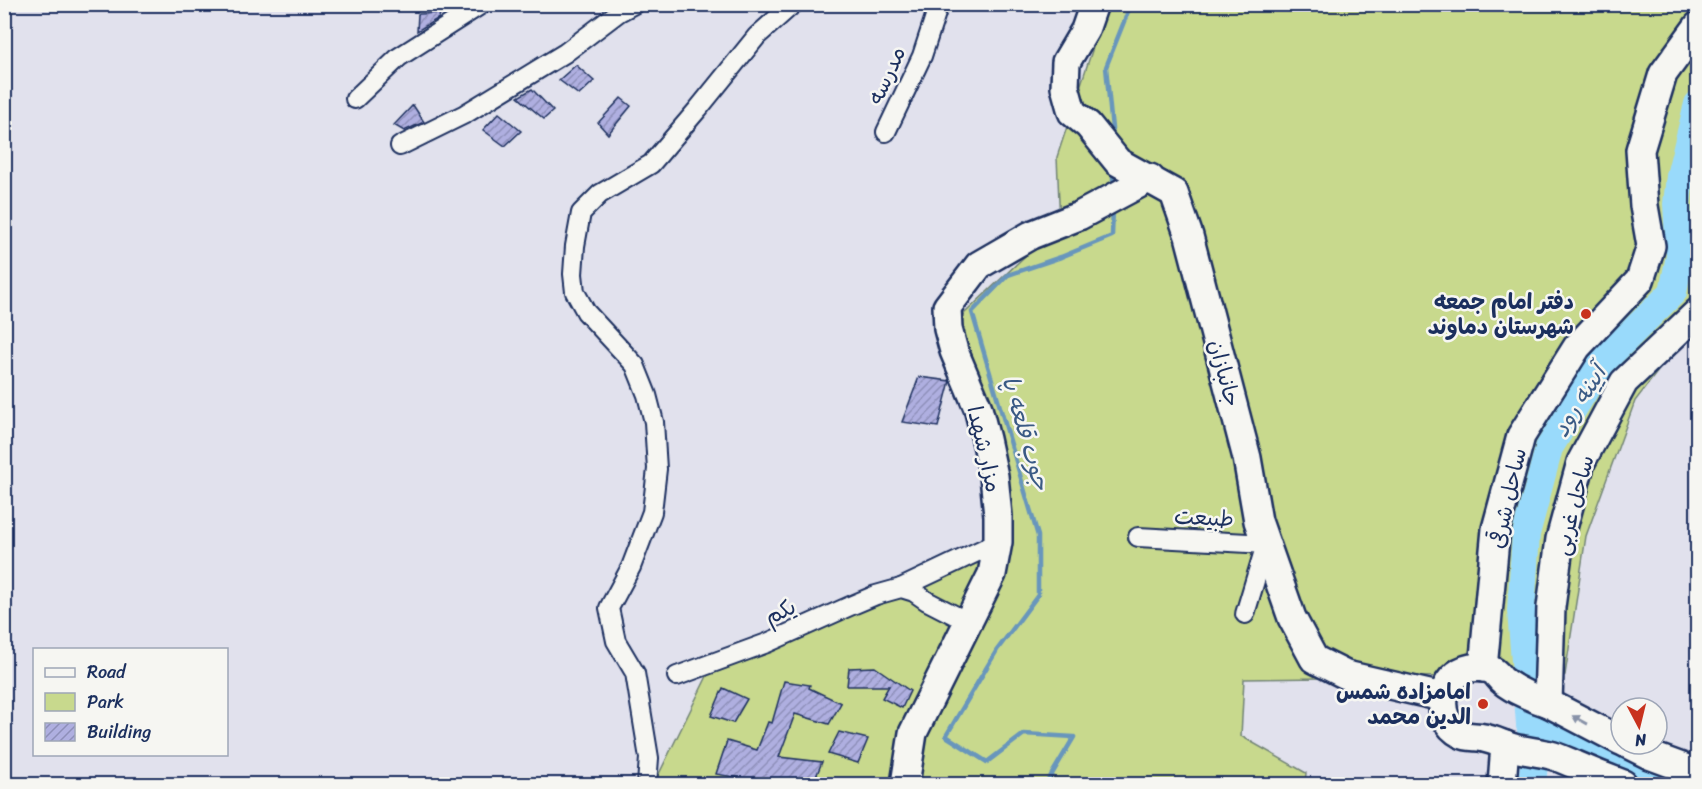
<svg xmlns="http://www.w3.org/2000/svg" width="1702" height="789" font-family="Sriracha,'Playpen Sans Arabic',sans-serif">
<style>
.green{fill:#c8d98d;stroke:#728476;stroke-width:1.5}
.lines{fill:none;stroke-linecap:round;stroke-linejoin:round}
.stream{stroke:#6796bc;stroke-width:4.5}
.river{stroke:#99dafb;stroke-width:28}
.building{fill:url(#building-hatch);stroke:#1b2f5e;stroke-width:1.5}
.street-casing{stroke:#1b2f5e;stroke-width:22}
.secondary-casing{stroke:#1b2f5e;stroke-width:32}
.street{stroke:#f6f6f2;stroke-width:18}
.secondary{stroke:#f6f6f2;stroke-width:27}
.oneway{fill:#8892a8}
.poi-dot{fill:#c8321e;stroke:#f6f6f2;stroke-width:2}
.labels{text-anchor:middle;stroke-width:5;stroke-linejoin:round;paint-order:stroke}
.street-label{font-size:22px;fill:#1b2f5e;stroke:#f6f6f2}
.poi-label{font-size:22px;font-weight:bold;fill:#1b2f5e;stroke:#f6f6f2;text-anchor:end}
.water-label{font-size:24px;font-style:italic;fill:#3a5a85;stroke:#f6f6f2}
</style>
<defs>
<pattern id="building-hatch" width="6" height="6" patternUnits="userSpaceOnUse" patternTransform="scale(1.5)"><rect width="6" height="6" fill="#afafe0"/><path d="M-1 1l2-2M0 6l6-6M5 7l2-2" fill="none" stroke="#8e8fb9"/></pattern>
</defs>
<rect width="100%" height="100%" fill="#e1e1ed"/>
<filter id="ink" filterUnits="userSpaceOnUse"><feTurbulence type="fractalNoise" baseFrequency=".0167" numOctaves="2"/><feDisplacementMap in="SourceGraphic" scale="12" xChannelSelector="R" yChannelSelector="G"/><feConvolveMatrix kernelMatrix="1 2 1 2 8 2 1 2 1" color-interpolation-filters="sRGB"/></filter>
<g filter="url(#ink)">
<polygon class="green" points="1107,5 1697,5 1697,320 1635,401 1586,536 1565,675 1244,679 1241,736 1306,773 1305,784 654,784 714,662 998,542 948,329 1060,223 1057,157"/>
<g class="lines">
<g class="stream">
<polyline points="1113,139 1106,67 1131,4"/>
<polyline points="1113,187 1113,169"/>
<polyline points="1046,784 1074,737 1024,734 987,762 946,736 997,650 1038,595 1038,536 972,312 1008,275 1061,257 1112,236 1113,208"/>
</g>
<g class="river">
<polyline points="1530,724 1665,784"/>
<polyline points="1532,784 1535,754 1530,724 1521,611 1526,534 1549,448 1602,362 1673,292 1680,256 1677,204 1680,176 1698,104"/>
</g>
</g>
<g class="building">
<polygon points="440,13 439,18 417,31 418,14"/>
<polygon points="576,65 594,81 579,95 559,80"/>
<polygon points="532,89 553,111 544,119 518,97"/>
<polygon points="621,98 631,106 608,134 598,123"/>
<polygon points="413,105 424,122 404,131 394,125"/>
<polygon points="499,113 521,131 505,146 483,130"/>
<polygon points="919,377 950,381 938,427 902,422"/>
<polygon points="875,667 910,691 902,708 882,698 889,686 847,686 849,668"/>
<polygon points="784,681 810,685 809,688 841,703 829,724 795,714 779,757 822,762 813,784 744,784 745,779 716,774 727,741 757,750 768,722 772,723"/>
<polygon points="723,688 747,699 733,723 711,716"/>
<polygon points="839,732 868,739 858,763 828,754"/>
</g>
<g class="lines">
<defs>
<g id="street">
<polyline points="355,99 399,57 482,4"/>
<polyline points="886,132 922,56 939,4"/>
<polyline points="400,146 465,114 565,53 619,12 634,4"/>
<polyline points="1138,537 1266,544 1245,614"/>
<polyline points="901,588 998,542"/>
<polyline points="677,676 767,643 850,606 876,595 901,588 914,592 927,601 968,622"/>
<polyline points="647,784 649,758 635,673 616,641 609,608 631,567 652,512 657,469 654,422 647,395 635,365 586,312 575,292 573,274 575,246 581,213 600,194 651,164 698,109 757,36 793,4"/>
</g>
<g id="secondary">
<polyline points="1094,4 1085,30 1066,62 1065,87 1072,112 1088,125 1118,162 1174,193 1189,236 1247,458 1258,521 1292,618 1314,659 1346,675 1442,697"/>
<polyline points="1483,668 1496,529 1521,436 1577,347 1640,280 1651,246 1644,206 1640,150 1663,74 1698,26"/>
<polyline points="1548,703 1551,607 1560,539 1581,462 1624,382 1698,312"/>
<path d="M1621,741L1548,703C1535,699 1514,690 1503,681C1499,678 1497,673 1493,671C1488,667 1478,667 1471,668C1439,674 1432,719 1461,734C1469,738 1476,736 1484,738C1494,740 1504,745 1514,748C1526,751 1538,752 1550,755C1559,757 1568,762 1576,765C1592,772 1607,778 1623,784"/>
<polyline points="1627,744 1649,755 1698,773"/>
<polyline points="905,784 913,733 992,574 998,542 998,516 994,476 986,439 978,408 954,351 948,329 947,307 979,265 1031,235 1079,216 1150,178"/>
<polyline points="1502,784 1505,745"/>
</g>
</defs>
<use href="#street" class="street-casing"/>
<use href="#secondary" class="secondary-casing"/>
<use href="#street" class="street"/>
<use href="#secondary" class="secondary"/>
</g>
<defs><path id="oneway-solid" d="M-6-.8H1V-3.2L6.5 0L1 3.2V.8H-6Z" transform="scale(1.5)"/></defs>
<use class="oneway" href="#oneway-solid" transform="translate(1580 720) rotate(-151)"/>
</g>
<g class="poi-dot">
<circle cx="1586" cy="314" r="6"/>
<circle cx="1483" cy="704" r="6"/>
</g>
<g class="labels">
<g class="street-label">
<text transform="translate(886 75) rotate(-65)" y="8">مدرسه</text>
<text transform="translate(1225 373) rotate(75)" y="8">جانبازان</text>
<text transform="translate(985 449) rotate(77)" y="8">مزار شهدا</text>
<text transform="translate(1507 498) rotate(-77)" y="8">ساحل شرقی</text>
<text transform="translate(1573 505) rotate(-75)" y="8">ساحل غربی</text>
<text transform="translate(1204 517) rotate(3)" y="8">طبیعت</text>
<text transform="translate(780 611) rotate(-24)" y="8">یکم</text>
</g>
<g class="poi-label">
<text x="1574" y="309">دفتر امام جمعه<tspan x="1574" dy="25">شهرستان دماوند</tspan></text>
<text x="1471" y="699">امامزاده شمس<tspan x="1471" dy="25">الدین محمد</tspan></text>
</g>
<g class="water-label">
<text transform="translate(1579 401) rotate(-58)" y="8">آیینه رود</text>
<text transform="translate(1026 433) rotate(74)" y="8">جوب قلعه پا</text>
</g>
</g>
<rect width="1702" height="789" fill="none" stroke="#f6f6f2" stroke-width="24"/>
<rect x="12" y="12" width="1678" height="765" fill="none" stroke="#1b2f5e" stroke-width="2" filter="url(#ink)"/>
<rect x="33" y="648" width="195" height="108" fill="#f6f6f2" stroke="#9ea6b7" stroke-width="1.5"/>
<rect x="45" y="668" width="30" height="9" fill="#f6f6f2" stroke="#9ea6b7" stroke-width="1.5"/>
<text x="87" y="678" font-size="18" fill="#1b2f5e">Road</text>
<rect x="45" y="693" width="30" height="18" fill="#c8d98d" stroke="#9ea6b7" stroke-width="1.5"/>
<text x="87" y="708" font-size="18" fill="#1b2f5e">Park</text>
<rect x="45" y="723" width="30" height="18" fill="url(#building-hatch)" stroke="#9ea6b7" stroke-width="1.5"/>
<text x="87" y="738" font-size="18" fill="#1b2f5e">Building</text>
<g transform="translate(1639 726) rotate(173)"><circle r="28" fill="#f6f6f2" stroke="#9ea6b7" stroke-width="1.5"/>
<path d="M0-4.5L10 22L0 15L-10 22Z" fill="#c8321e"/>
<text y="-9" font-size="16" font-weight="bold" text-anchor="middle" fill="#1b2f5e">N</text>
</g>
</svg>
